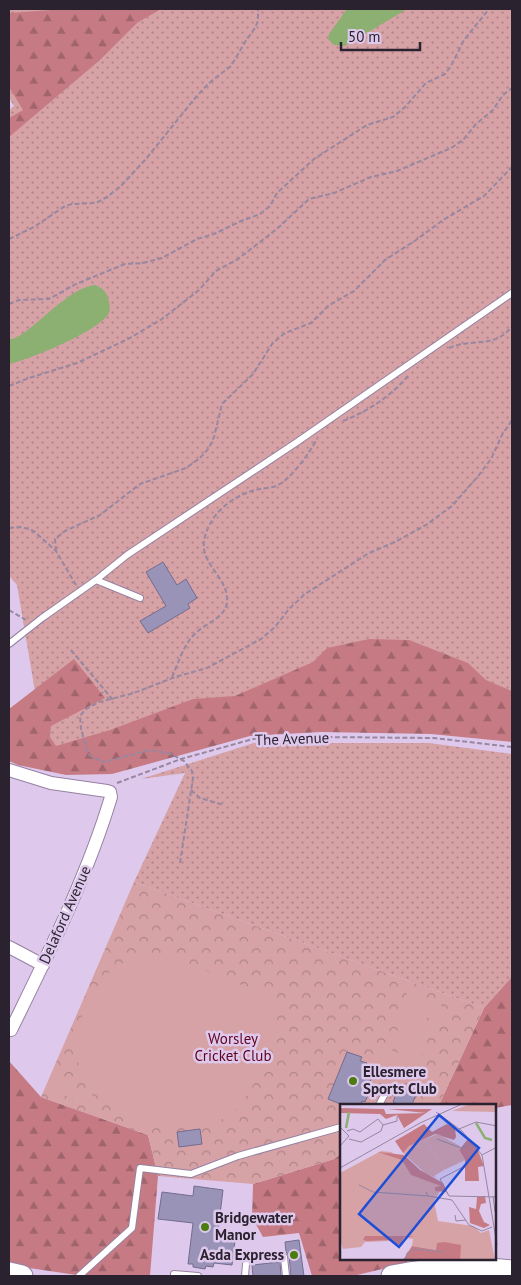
<svg xmlns="http://www.w3.org/2000/svg" width="521" height="1285" font-family="'PT Sans',sans-serif">
<style>
.grass{fill:url(#grass-dots)}
.forest{fill:url(#forest-firs)}
.park{fill:url(#park-crowns)}
.pitch{fill:#d6a2a6}
.water{fill:#8cb072}
.building{fill:#9993b7;stroke:#736c8f}
.lines{fill:none;stroke-linecap:round;stroke-linejoin:round}
.service-casing{stroke:#9681a2;stroke-width:8}
.minor-casing{stroke:#9681a2;stroke-width:14}
.trunk-casing{stroke:#9681a2;stroke-width:23}
.path{stroke:#9787a1;stroke-width:2;stroke-dasharray:5 2.5;stroke-linecap:butt}
.service{stroke:#fff;stroke-width:6}
.minor{stroke:#fff;stroke-width:12}
.trunk{stroke:#fff;stroke-width:21}
.poi-dot{fill:#4a7d0e;stroke:#dec9ec;stroke-width:2}
.labels{text-anchor:middle;stroke-width:5;stroke-linejoin:round;paint-order:stroke}
.street-label{font-size:15px;fill:#2b222f;stroke:#dec9ec}
.park-label{font-size:15px;fill:#61021f;stroke:#dec9ec}
.poi-label{font-size:15px;font-weight:bold;fill:#2b222f;stroke:#dec9ec;text-anchor:start}
.inset-river{fill:none;stroke:#8cb072;stroke-width:2.5}
.inset-road{fill:none;stroke:#9686a0;stroke-width:1}
.view{fill:#1d4ed8;fill-opacity:0.15;stroke:#1d4ed8;stroke-width:2.5}
.inset-edge{fill:none;stroke:#2b222f;stroke-width:2.5}
</style>
<defs>
<pattern id="grass-dots" width="8" height="8" patternUnits="userSpaceOnUse" patternTransform="scale(1.25)"><rect width="8" height="8" fill="#d6a2a6"/><path d="M2 2h.1M6 6h.1" fill="none" stroke="#ae8488" stroke-width="1.8" stroke-linecap="round"/></pattern>
<pattern id="forest-firs" width="22" height="20" patternUnits="userSpaceOnUse" patternTransform="scale(1.25)"><rect width="22" height="20" fill="#c67b84"/><path d="M5 1l3.5 6h-7zM16 11l3.5 6h-7z" fill="#a1646c"/></pattern>
<pattern id="park-crowns" width="20" height="18" patternUnits="userSpaceOnUse" patternTransform="scale(1.25)"><rect width="20" height="18" fill="#d6a2a6"/><path d="M2 6a3 3 0 1 1 6 0M12 15a3 3 0 1 1 6 0" fill="none" stroke="#ae8488"/></pattern>
</defs>
<rect width="100%" height="100%" fill="#dec9ec"/>
<g class="grass">
<polygon points="9,9 512,9 512,727 371,715 45,751 17,585 9,576 9,110 14,106 9,98"/>
<polygon points="254,743 429,743 512,754 512,973 510,979 484,1008 134,882 185,773 141,779"/>
</g>
<g class="forest">
<polygon points="64,9 161,9 137,23 100,60 9,137 9,118 23,110 9,87 9,13"/>
<polygon points="369,639 409,640 468,663 486,680 512,691 512,742 431,734 321,732 250,736 112,774 66,775 18,765 9,761 9,709 74,659 105,698 51,726 50,737 56,746 110,730 193,699 235,696 313,662 327,648"/>
<polygon points="512,973 512,1105 495,1108 495,1105 439,1105 484,1008 510,979"/>
<polygon points="9,1061 41,1097 148,1135 158,1176 150,1276 83,1276 9,1265"/>
<polygon points="341,1154 341,1259 408,1259 407,1263 353,1276 312,1276 299,1233 263,1237 252,1217 253,1184 334,1159"/>
</g>
<polygon class="park" points="134,882 484,1008 439,1105 341,1105 341,1154 334,1159 253,1184 158,1176 148,1135 41,1097"/>
<g class="pitch">
<path d="M147,957L166,958L183,961L265,995C282,1008 278,1024 271,1042C262,1068 252,1095 231,1113C216,1126 199,1126 181,1127C165,1127 144,1127 129,1120C109,1111 76,1072 75,1050C74,1039 79,1028 82,1017C90,995 103,972 125,962C131,959 140,958 147,957Z"/>
<polygon points="408,991 442,1006 436,1021 401,1007"/>
<polygon points="400,1010 434,1025 428,1040 393,1026"/>
<polygon points="392,1028 427,1043 420,1059 385,1044"/>
<polygon points="384,1047 418,1061 412,1077 377,1063"/>
<polygon points="52,1076 94,1096 89,1106 47,1087"/>
</g>
<g class="water">
<polygon points="347,9 407,9 345,46 334,45 328,39 329,34"/>
<path d="M95,285C103,288 108,293 109,302C110,305 110,310 109,313C100,331 28,360 9,364V339C25,342 66,287 95,285Z"/>
</g>
<g class="building">
<polygon points="163,562 177,585 186,579 197,598 188,604 190,608 148,633 140,621 166,606 146,572"/>
<polygon points="347,1052 362,1057 360,1061 367,1063 365,1070 373,1074 367,1089 370,1090 365,1102 362,1101 361,1105 343,1105 328,1099"/>
<polygon points="400,1084 417,1091 412,1105 399,1105 393,1102"/>
<polygon points="200,1129 202,1144 179,1147 177,1132"/>
<polygon points="194,1186 223,1190 218,1231 236,1233 232,1265 214,1263 213,1267 206,1266 205,1269 193,1267 193,1264 188,1264 193,1223 158,1219 162,1192 193,1196"/>
<polygon points="299,1240 304,1276 291,1276 289,1256 286,1252 285,1242"/>
<polygon points="280,1262 281,1276 253,1276 252,1265"/>
</g>
<g class="lines">
<defs>
<g id="service">
<polyline points="96,580 127,555 297,442 512,293"/>
<polyline points="9,644 42,618 96,580 140,598"/>
<polyline points="379,1105 387,1090"/>
<polyline points="79,1276 132,1228 140,1168 191,1174 238,1156 341,1127"/>
<polyline points="174,1276 174,1274 198,1276"/>
<polyline points="245,1276 246,1264 249,1259 282,1255 284,1257 286,1276"/>
</g>
<g id="minor">
<path d="M9,770L51,783L107,791L110,792L111,797C87,877 48,954 11,1030"/>
<polyline points="9,947 43,965"/>
</g>
<g id="trunk">
<polyline points="9,1273 22,1276"/>
<path d="M392,1276C432,1268 472,1266 512,1271"/>
</g>
</defs>
<use href="#service" class="service-casing"/>
<use href="#minor" class="minor-casing"/>
<use href="#trunk" class="trunk-casing"/>
<g class="path">
<polyline points="9,239 34,227 65,206 72,204 96,203 107,197 120,187 145,160 196,97 209,83 231,66 245,42 255,28 258,21 258,9"/>
<polyline points="9,304 19,300 49,299 76,284 125,264 143,263 162,258 197,239 214,234 241,221 260,214 270,206 277,193 314,159 367,125 393,117 405,107 426,83 445,74 451,66 464,40 489,9"/>
<path d="M449,348C471,338 496,349 512,326"/>
<polyline points="9,386 29,378 77,363 128,339 162,319 199,290 216,271 238,259 278,228 309,199 334,193 371,177 397,171 451,148 463,140 476,124 493,110 503,95 512,88"/>
<path d="M343,421C368,411 390,397 408,376"/>
<polyline points="9,528 20,527 29,529 35,532 56,551 76,585"/>
<polyline points="56,551 55,539 65,531 100,515 140,484 186,468 200,458 209,448 214,437 222,404 253,374 272,344 280,337 285,333 311,323 328,306 354,291 385,260 416,240 443,220 484,196 512,167"/>
<polyline points="9,610 26,620"/>
<polyline points="71,650 113,700"/>
<path d="M172,677C179,662 184,642 198,631C207,623 225,617 227,603C230,570 183,562 215,516C226,502 243,492 260,489C265,488 273,488 278,485C291,479 310,452 317,439"/>
<polyline points="117,783 181,759 253,739 320,737 434,738 512,747"/>
<polyline points="191,790 200,798 224,805"/>
<polyline points="180,863 193,778 192,771 184,761 171,754 150,750 104,762 94,758 88,754 81,729 80,716 86,709 99,702 134,693 175,677 207,668 261,639 275,627 289,609 305,594 369,553 395,542 426,525 452,506 479,475 491,459 502,435 512,420"/>
</g>
<use href="#service" class="service"/>
<use href="#minor" class="minor"/>
<use href="#trunk" class="trunk"/>
</g>
<g class="poi-dot">
<circle cx="353" cy="1081" r="5"/>
<circle cx="205" cy="1227" r="5"/>
<circle cx="294" cy="1255" r="5"/>
</g>
<g class="labels">
<g class="street-label">
<text transform="translate(292 739) rotate(-2)" y="5">The Avenue</text>
<text transform="translate(65 915) rotate(-66)" y="5">Delaford Avenue</text>
</g>
<g class="park-label">
<text x="233" y="1044">Worsley<tspan x="233" dy="17">Cricket Club</tspan></text>
</g>
<g class="poi-label">
<text x="363" y="1077">Ellesmere<tspan x="363" dy="17">Sports Club</tspan></text>
<text x="215" y="1223">Bridgewater<tspan x="215" dy="17">Manor</tspan></text>
<text x="284" y="1260" text-anchor="end">Asda Express</text>
</g>
</g>
<g transform="translate(340 1104)">
<rect width="156" height="156" fill="#dec9ec"/>
<path d="M130,0H156V8L112,7ZM85,35L104,66L94,72L97,74L86,70L63,49L68,42ZM41,47L51,48L103,82L94,97L98,117L133,122L141,129L149,126L155,156H120V141L96,146L72,142L73,135L65,134L60,142L50,137L25,138L21,143L3,145L0,136V69Z" fill="#d6a2a6"/>
<path d="M0,4L44,5L46,10L86,9L47,5H92L64,24L57,11L46,15L40,10L0,9ZM84,20L92,28L107,20L115,24L116,33L114,36L95,30L69,42L63,49L55,37ZM128,35L137,44L144,62L138,63L139,77H125V56L119,46ZM38,48L64,51L80,66L103,79L109,92L106,88L95,87V83L101,82L71,71L62,56ZM145,92L146,99L141,100L139,107L144,118L150,121L144,124L130,119L129,103L136,105L137,93ZM25,132H68L75,133H64L60,141L49,136L27,137L23,136ZM104,138L121,141L120,156H63L72,142L96,146L97,139Z" fill="#c67b84"/>
<path d="M98,30L120,42L119,46L125,56L104,66L85,35Z" fill="#d6a2a6"/>
<path d="M113,43L123,56L120,53L118,58L111,61L101,49Z" fill="#d6a2a6"/>
<path class="inset-river" d="M136,19L145,34L152,36M6,24L9,8"/>
<path class="inset-road" d="M96,8L122,27L142,51L157,141M43,21L57,17V12M0,23L9,32L0,42M119,25L136,18L157,22M7,27L13,25L20,28L38,15L43,21L41,27L21,38L9,35M97,35L121,44L132,40M142,51L157,43M123,63L100,75L109,92L157,93M0,64L80,19L122,0M19,81L33,88L88,92M86,88L88,92L112,96L129,121L142,127L152,123M153,92L155,108M115,111L116,117L126,116M64,156H100M66,156L67,149L75,145L103,148"/>
<path class="view" d="M99,11L139,44L59,143L19,110Z"/>
<rect width="156" height="156" class="inset-edge"/>
</g>
<rect width="521" height="1285" fill="none" stroke="#2b222f" stroke-width="20"/>
<path d="M341 42v8h79v-8" fill="none" stroke="#2b222f" stroke-width="2.5"/>
<text x="348" y="42" font-size="15" fill="#2b222f" stroke="#dec9ec" stroke-width="4" paint-order="stroke">50 m</text>
</svg>
